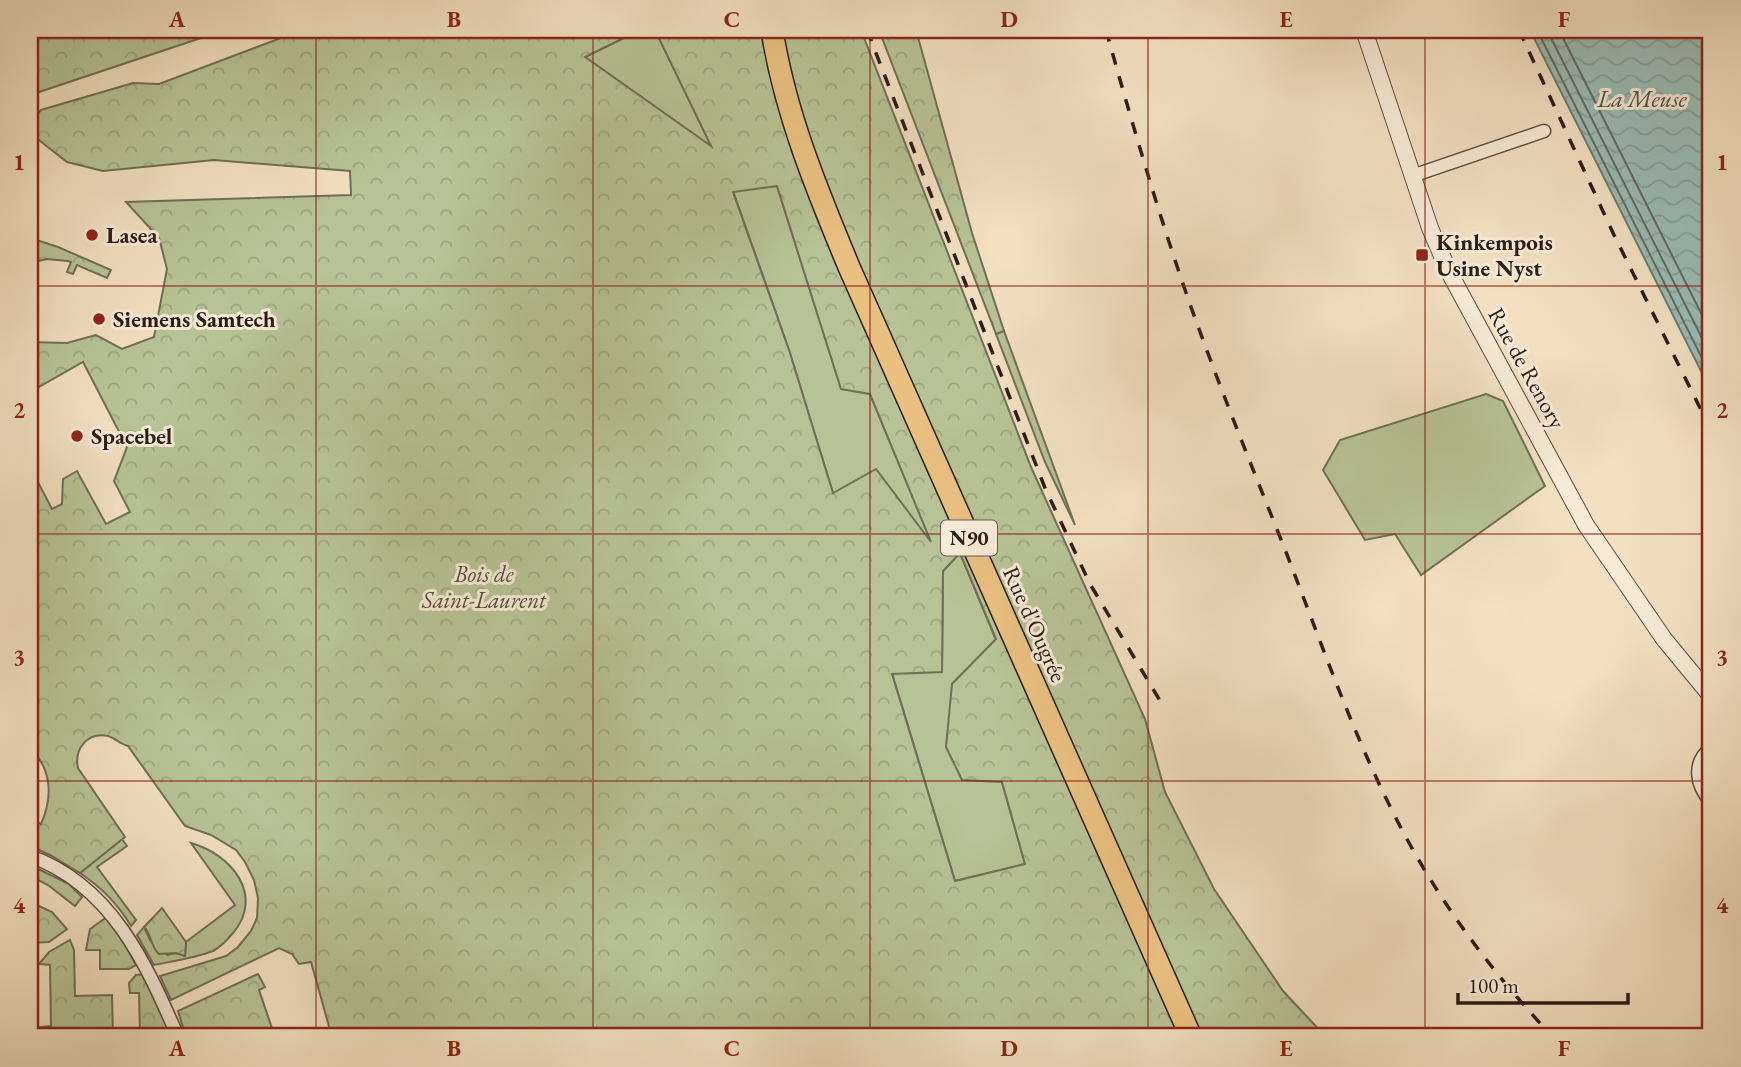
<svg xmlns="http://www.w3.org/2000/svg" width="1741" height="1067" font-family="'EB Garamond',serif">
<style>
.grass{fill:#b7c396;stroke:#707056;stroke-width:2}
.forest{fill:url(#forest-crowns);stroke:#707056;stroke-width:2;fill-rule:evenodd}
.water{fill:url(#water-waves);stroke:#6e7d75;stroke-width:2}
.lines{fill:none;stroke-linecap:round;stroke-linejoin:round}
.shore{stroke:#626c66;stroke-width:2}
.minor-casing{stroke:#5c4d41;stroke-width:15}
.tertiary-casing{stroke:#5c4d41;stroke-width:18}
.primary-casing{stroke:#2a1c16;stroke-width:24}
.minor{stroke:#f7ebd7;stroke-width:12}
.tertiary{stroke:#f7ebd7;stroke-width:16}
.primary{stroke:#e9c080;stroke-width:21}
.rail{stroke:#2a1c16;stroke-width:3.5;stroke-dasharray:12 12;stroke-linecap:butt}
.grid{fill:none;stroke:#8f2418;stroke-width:2;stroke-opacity:0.55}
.poi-dot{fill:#8f2418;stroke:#f7ebd7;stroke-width:2.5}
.labels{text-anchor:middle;stroke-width:6;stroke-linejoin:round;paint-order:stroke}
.shield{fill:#f7ebd7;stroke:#685a50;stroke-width:2}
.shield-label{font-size:21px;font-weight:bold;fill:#2a1c16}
.poi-label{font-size:23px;font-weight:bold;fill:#2a1c16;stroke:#f7ebd7;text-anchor:start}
.street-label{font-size:23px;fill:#2a1c16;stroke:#f7ebd7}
.park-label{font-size:23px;font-style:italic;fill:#544e3c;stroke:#f7ebd7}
.water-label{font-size:24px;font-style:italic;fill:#52544e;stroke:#f7ebd7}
.neatline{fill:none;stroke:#8f2418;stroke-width:2.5}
.grid-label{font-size:23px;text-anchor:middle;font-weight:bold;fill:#8f2418}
</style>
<defs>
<pattern id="forest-crowns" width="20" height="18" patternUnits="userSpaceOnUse" patternTransform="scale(1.75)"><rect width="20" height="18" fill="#b7c396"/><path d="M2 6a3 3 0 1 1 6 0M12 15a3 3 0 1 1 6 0" fill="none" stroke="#9ea781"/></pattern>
<pattern id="water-waves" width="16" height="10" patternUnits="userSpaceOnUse" patternTransform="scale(1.75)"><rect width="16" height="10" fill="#9bbdb5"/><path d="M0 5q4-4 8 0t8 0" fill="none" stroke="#86a29b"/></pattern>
</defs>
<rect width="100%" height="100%" fill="#f2e0c1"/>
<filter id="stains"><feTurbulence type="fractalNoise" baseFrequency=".00286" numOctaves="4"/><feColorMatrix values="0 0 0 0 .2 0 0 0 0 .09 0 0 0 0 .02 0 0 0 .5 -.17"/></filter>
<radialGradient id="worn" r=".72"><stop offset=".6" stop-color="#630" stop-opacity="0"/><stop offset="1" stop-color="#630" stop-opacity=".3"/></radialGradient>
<g class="grass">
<polygon points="640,30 655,30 712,147 585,57"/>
<polygon points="777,186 841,388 870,394 933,546 833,493 789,350 733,191"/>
<polygon points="1004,331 1075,525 1045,462 996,334"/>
<polygon points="1486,394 1503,401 1545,486 1421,575 1395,534 1365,540 1323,470 1340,440"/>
<polygon points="960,553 996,640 952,684 1002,782 1025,864 955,881 892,673 942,671 943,571"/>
<path d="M122,839L127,846L97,867L136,920L131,926C118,904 101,887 80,873Z"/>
<path d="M191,843C231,854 265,895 233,933C228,939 221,947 213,951C195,958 173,961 154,965L137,935L144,927L150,940L167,955L176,953L185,956L186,942L235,905Z"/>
</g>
<g class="forest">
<polygon points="30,30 225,30 30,95"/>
<path d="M302,30H640L585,57L711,146L655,30H861L1031,467L1145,719L1165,792L1214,889L1283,991L1326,1037H332L311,962L299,964L292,954L279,948L171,1000L160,976L226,956L238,947L251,931L257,918L258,898L254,880L245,862L236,850L211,835L185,826L128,746C120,744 115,738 108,736C87,732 74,749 78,768L125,837L80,873L50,855L30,846V817L41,824C53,797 52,769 30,748V525L36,521L30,510V467L52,509L62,504L63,479L77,471L106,524L130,512L114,481L127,447L83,362L30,392V342L67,343L96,335L122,349L154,337L167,269L159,238L126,202L351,195L350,171L214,160L103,171L67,162L30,133V123L41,110L133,83L159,84ZM777,186L841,389L870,394L931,542L876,469L833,493L789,350L733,192ZM960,553L996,639L952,684L946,747L962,780L1002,782L1025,864L955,881L892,674L942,672L943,571Z"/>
<polygon points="879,30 916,30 972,233 1004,331 996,334"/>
<polygon points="30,238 58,247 111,270 107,278 77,265 73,274 67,272 71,262 68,261 47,259 30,263"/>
<polygon points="30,865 69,884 82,897 75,906 48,885 30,876"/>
<polygon points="39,906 52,912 67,929 49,942 30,943 30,913"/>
<path d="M162,908L186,942L185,956L176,953L159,954C150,946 152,935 144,927Z"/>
<polygon points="107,917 120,935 136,965 129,969 100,969 100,950 86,950 90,929"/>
<polygon points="70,940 74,950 75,996 112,995 113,1035 140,1035 139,993 130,993 129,983 136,975 145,974 171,1037 44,1037 40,1027 51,1026 50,965 39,964 49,952"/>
<polygon points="258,974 265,987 259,990 275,1037 186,1037 178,1011"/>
</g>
<polygon class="water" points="1530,30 1711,30 1711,391"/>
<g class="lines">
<g class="shore">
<polyline points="1537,30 1711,376"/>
<polyline points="1547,30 1711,356"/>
<polyline points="1559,30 1711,333"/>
</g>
<defs>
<g id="minor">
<polyline points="1412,176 1544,131"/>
<path d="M1711,748C1692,763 1696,785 1711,802"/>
<path d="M30,856C111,885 146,963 178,1037"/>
</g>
<polyline id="tertiary" points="1364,30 1430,228 1449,272 1586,525 1664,639 1711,696"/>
<path id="primary" d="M772,30C785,113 817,190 849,267L1191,1037"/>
</defs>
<use href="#minor" class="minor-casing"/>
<use href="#tertiary" class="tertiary-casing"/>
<use href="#primary" class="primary-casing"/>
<use href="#minor" class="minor"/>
<use href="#tertiary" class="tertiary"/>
<use href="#primary" class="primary"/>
<g class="rail">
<polyline points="867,30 1045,488 1090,584 1165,709"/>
<path d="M1106,30C1132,123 1159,216 1191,307C1220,388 1252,467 1284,547C1324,649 1359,754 1413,850C1452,919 1499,980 1553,1037"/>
<polyline points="1519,30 1614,235 1711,430"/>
</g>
</g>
<path class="grid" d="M316,30V1037M593,30V1037M870,30V1037M1148,30V1037M1425,30V1037M30,286H1711M30,534H1711M30,781H1711"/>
<g class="poi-dot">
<circle cx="92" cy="235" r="7"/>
<rect x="1415" y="248" width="14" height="14" rx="3.5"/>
<circle cx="99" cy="319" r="7"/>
<circle cx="77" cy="436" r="7"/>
</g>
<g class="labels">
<rect class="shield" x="941" y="520.5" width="56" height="35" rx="5"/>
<g class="shield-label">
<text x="969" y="545">N90</text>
</g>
<g class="poi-label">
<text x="106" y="243">Lasea</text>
<text x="1436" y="250">Kinkempois<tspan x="1436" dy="26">Usine Nyst</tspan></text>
<text x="113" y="327">Siemens Samtech</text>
<text x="91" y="444">Spacebel</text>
</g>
<g class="street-label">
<text transform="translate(1527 368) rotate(61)" y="8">Rue de Renory</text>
<text transform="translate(1035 624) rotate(66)" y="8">Rue d'Ougrée</text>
</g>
<g class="park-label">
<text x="484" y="582">Bois de<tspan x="484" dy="26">Saint-Laurent</tspan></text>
</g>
<g class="water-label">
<text x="1642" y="107">La Meuse</text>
</g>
</g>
<rect width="1741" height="1067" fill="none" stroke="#f2e0c1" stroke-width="77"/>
<path d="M1458 993v10h170v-10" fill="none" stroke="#2a1c16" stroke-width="3.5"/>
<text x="1468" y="993" font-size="21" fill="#2a1c16" stroke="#f7ebd7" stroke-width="5" paint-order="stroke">100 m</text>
<rect x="38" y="38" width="1664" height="990" class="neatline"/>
<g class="grid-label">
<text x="177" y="27">A</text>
<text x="454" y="27">B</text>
<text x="732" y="27">C</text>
<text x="1009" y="27">D</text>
<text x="1286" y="27">E</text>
<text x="1564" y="27">F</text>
<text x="19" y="170">1</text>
<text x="1722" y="170">1</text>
<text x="19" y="418">2</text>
<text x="1722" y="418">2</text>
<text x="19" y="665">3</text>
<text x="1722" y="665">3</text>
<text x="19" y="913">4</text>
<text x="1722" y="913">4</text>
<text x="177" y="1056">A</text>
<text x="454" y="1056">B</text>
<text x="732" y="1056">C</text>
<text x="1009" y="1056">D</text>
<text x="1286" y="1056">E</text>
<text x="1564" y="1056">F</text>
</g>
<rect width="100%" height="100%" filter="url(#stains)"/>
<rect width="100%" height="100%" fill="url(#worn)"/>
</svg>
